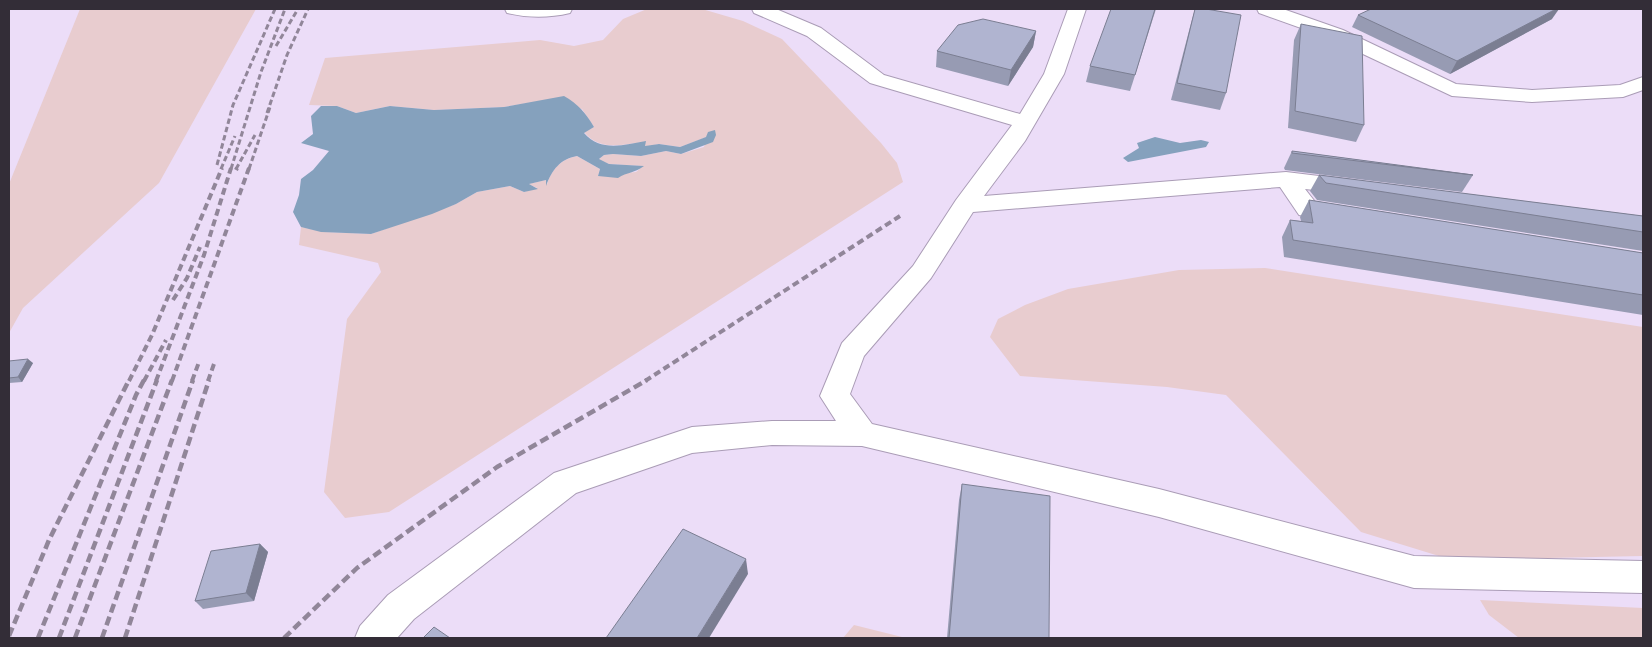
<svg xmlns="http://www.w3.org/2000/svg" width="1652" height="647" font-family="'Source Sans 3',sans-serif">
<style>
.green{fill:#e8cccf}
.water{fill:#85a1bd}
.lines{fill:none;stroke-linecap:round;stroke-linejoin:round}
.minor-casing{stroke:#aa9cb6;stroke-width:2}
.minor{fill:#fff;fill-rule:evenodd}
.rail-far2{stroke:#918699;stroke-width:3;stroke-dasharray:5.5 3;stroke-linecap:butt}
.rail-far1{stroke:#918699;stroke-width:4;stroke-dasharray:7 4;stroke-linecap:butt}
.rail{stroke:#918699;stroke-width:4.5;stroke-dasharray:9 4.5;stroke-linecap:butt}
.wall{fill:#979bb3}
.shaded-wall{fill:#7b7e92}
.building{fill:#b0b4d0;stroke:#7b7e92}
</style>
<rect width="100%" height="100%" fill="#ecddf8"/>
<g class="green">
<polygon points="80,9 256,9 159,183 23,308 9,333 9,184"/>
<path d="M647,9H702L743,21L782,39L881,143L897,163L903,182L389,512L345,518L324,492L347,319L381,272L378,263L299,245L301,227L325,232L371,234L456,204L477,192L510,186L524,192L537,188L528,184L546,180L547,184C552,169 561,159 577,156L600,169L598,176L636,172L643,166L609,164L598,160L604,155L613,154L641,156L666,151L681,154L704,147L707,137L680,147L659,144L644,147L645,142C623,144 600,152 584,132L594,127L582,109L547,100L504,107L434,110L390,106L356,113L337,106L309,105L325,58L540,40L574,46L603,40L623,19Z"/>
<polygon points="1265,268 1643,327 1643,556 1452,560 1361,532 1226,395 1167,387 1020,376 990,337 998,319 1025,305 1068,289 1179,270"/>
<polygon points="1480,600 1643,608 1643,638 1519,638 1489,615"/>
<polygon points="854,625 906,638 843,638"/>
</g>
<g class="water">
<path d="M564,96C578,104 586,113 594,127L584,133C600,152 624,145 646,141L645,146L659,144L680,147L706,137L708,132L715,130L716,135L713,142L681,154L666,151L641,156L613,154L604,155L599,159L609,164L644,166C635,173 627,172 618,178L598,176L600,169L577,156C560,159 552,170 546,186V180L529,184L538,189L524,192L510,186L477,192L456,204L432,214L371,234L321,232L301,227L293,212L299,195L301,179L313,170L329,151L301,143L313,134L311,116L321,106H337L356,113L390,106L434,110L504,107Z"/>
<polygon points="1155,137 1180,143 1201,140 1209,142 1206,147 1128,162 1123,158 1139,148 1137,143"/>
</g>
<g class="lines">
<defs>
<g id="minor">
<path d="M505,9H572L570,13C549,18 528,18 507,13Z"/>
<polygon points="752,9 776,9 821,28 884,75 1020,114 1044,74 1068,9 1086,9 1064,74 1025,141 984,196 1286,172 1352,180 1360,182 1364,187 1360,192 1352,194 1305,189 1316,203 1350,209 1353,215 1350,221 1341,223 1299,215 1280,187 973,212 931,278 864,356 850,394 872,424 1159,489 1414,556 1643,561 1643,593 1414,588 1159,517 862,446 772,445 692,453 576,493 414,619 397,638 355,638 360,626 388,595 554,473 692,427 772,421 836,421 820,396 842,343 913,266 956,200 1012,125 870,83 807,36 754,13"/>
<polygon points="1257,9 1283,9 1343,30 1456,84 1532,90 1620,85 1643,77 1643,90 1623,97 1532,102 1452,96 1329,38 1259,13"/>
</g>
</defs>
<use href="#minor" class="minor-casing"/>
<use href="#minor" class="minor"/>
<g class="rail-far2">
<polyline points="276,46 298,9"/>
<polyline points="267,113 287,55 308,9"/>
<polyline points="217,165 233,105 275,9"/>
<polyline points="221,169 235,136"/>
<polyline points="231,169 261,72 285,9"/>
<polyline points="236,169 255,135"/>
<polyline points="249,169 270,107"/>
</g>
<g class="rail-far1">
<polyline points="236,170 237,168"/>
<polyline points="173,300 187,278 200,247"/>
<polyline points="129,381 152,335 222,168"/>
<polyline points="144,381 166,340"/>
<polyline points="156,381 204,255 231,168"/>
<polyline points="172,381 249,168"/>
<polyline points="192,381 199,362"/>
<polyline points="208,381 215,361"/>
<polyline points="645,381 900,216"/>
</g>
<g class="rail">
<polyline points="9,636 49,540 129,380"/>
<polyline points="38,638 136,395 144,380"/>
<polyline points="59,638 157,380"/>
<polyline points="75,638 172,380"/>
<polyline points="102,638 193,380"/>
<polyline points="125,638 209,380"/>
<polyline points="284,638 357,568 497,467 647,380"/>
</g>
</g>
<g class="wall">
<polygon points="1156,9 1130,91 1086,82 1090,66"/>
<polygon points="1195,9 1226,93 1220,110 1171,100 1191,23"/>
<polygon points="1358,15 1552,19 1450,74 1352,27"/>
<polygon points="1301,24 1364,125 1356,142 1288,128 1294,40"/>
<polygon points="1036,31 1033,47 1008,86 936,67 937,51"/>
<polygon points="1292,151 1473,175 1462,192 1285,170 1284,168"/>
<polygon points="1319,175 1643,216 1643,251 1317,200 1310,191"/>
<polygon points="1309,200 1643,253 1643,315 1284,257 1282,237 1290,220 1301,221 1300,217"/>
<polygon points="9,361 33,363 22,382 9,383"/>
<polygon points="962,484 1049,638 947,638 959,500"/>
<polygon points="260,544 268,552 254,601 203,609 195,601"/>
</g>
<g class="shaded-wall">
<polygon points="1556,9 1559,9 1552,19 1450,74 1457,61"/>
<polygon points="1036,31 1033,47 1008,86 1011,70"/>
<polygon points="28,359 33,363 22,382 18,377"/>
<polygon points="260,544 268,552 254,601 246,593"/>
<polygon points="746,559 748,574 709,638 697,638"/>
</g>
<g class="building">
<polygon points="1111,9 1155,9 1135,75 1090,66"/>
<polygon points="1195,9 1206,9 1241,15 1226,93 1177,83"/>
<polygon points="1371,9 1556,9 1457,61 1358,15"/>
<polygon points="983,19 1036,31 1011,70 937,51 958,25"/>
<polygon points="1301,24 1362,36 1364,125 1295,111"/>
<polygon points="1292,151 1473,175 1292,153"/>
<polygon points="1319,175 1643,216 1643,232 1326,183"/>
<polygon points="1309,200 1643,253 1643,295 1293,240 1290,220 1313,223"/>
<polygon points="28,359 18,377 9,378 9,361"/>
<polygon points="962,484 1050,496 1049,638 949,638"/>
<polygon points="683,529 746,559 697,638 606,638"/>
<polygon points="260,544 246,593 195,601 211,551"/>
<polygon points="434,627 450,638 423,638"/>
</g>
<rect width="1652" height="647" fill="none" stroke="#332d37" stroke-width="20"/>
</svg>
